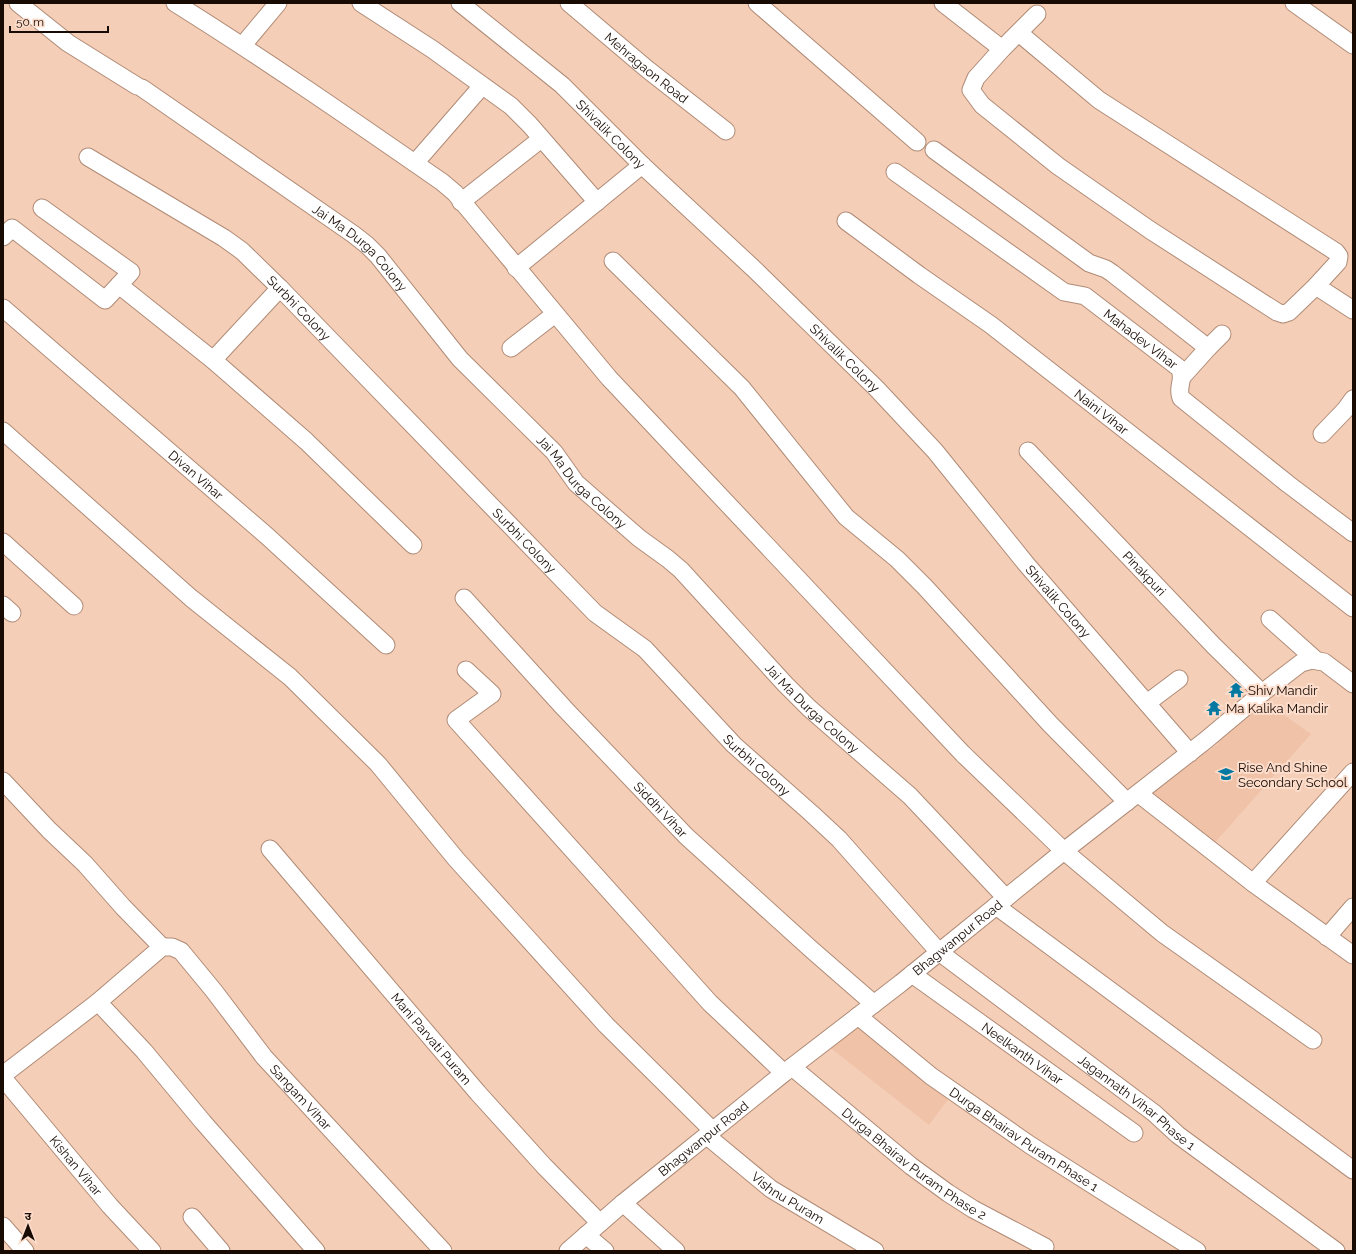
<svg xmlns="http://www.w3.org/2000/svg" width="1356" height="1254" font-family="Raleway,'Noto Sans Devanagari',sans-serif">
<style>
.built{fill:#f0c2a8}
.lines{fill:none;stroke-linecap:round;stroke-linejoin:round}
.minor-casing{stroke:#af8b76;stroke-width:19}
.minor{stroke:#fff;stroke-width:17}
.labels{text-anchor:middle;stroke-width:4;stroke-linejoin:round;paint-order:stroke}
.street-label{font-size:13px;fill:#180b04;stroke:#fdddcb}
.poi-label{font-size:13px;fill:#180b04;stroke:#fdddcb;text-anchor:start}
</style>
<rect width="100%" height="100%" fill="#f5ceb8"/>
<g class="built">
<polygon points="1263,700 1311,734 1211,847 1147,797 1206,749 1209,751 1218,744 1217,741"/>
<polygon points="856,1024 950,1097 929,1125 828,1046"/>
</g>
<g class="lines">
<defs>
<g id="minor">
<polyline points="18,3 68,43 137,86"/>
<path d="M175,3C266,60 354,121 442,182L455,193L609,378L963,754L1064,851L1162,933L1313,1040"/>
<polyline points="361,3 432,49 511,106 530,125 597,202"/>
<path id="s1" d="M460,3L562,85L642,165L753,268L876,388L935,451L1027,565L1190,753"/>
<path id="s2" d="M569,3L647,69L726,131"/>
<polyline points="757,3 917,142"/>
<polyline points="943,3 1002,49"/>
<polyline points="1294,3 1353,45"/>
<polyline points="1037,14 1002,49 976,78 971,90 982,105 1058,166 1150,230 1277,312 1283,314 1289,312 1316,286"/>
<polyline points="1019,33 1099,100 1336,252 1339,256 1338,262 1316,286 1353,310"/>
<polyline points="243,45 278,3"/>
<path id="s3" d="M142,88L353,234L367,245L378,256L460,359L554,452L576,483L639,538L668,559L681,570L785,684L809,708L910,796L1006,898"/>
<polyline points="934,150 1089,263 1106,269 1112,273 1208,348"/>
<path id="s4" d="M88,157L224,238L242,251L280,288L595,613L645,649L734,745L811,813L839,839L939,952L1154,1113L1178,1135L1336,1251"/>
<polyline points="415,163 482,86"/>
<path id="s5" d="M895,172L1064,292L1085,296L1179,368C1186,379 1176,386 1181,398L1288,484L1353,533"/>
<polyline points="461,202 541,139"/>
<path id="s6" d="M846,221L919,275L991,325L1353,608"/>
<polyline points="3,237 12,228 105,300 131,272 42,208"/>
<polyline points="613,261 742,388 846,517 897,559 925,587 1050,724 1127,802"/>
<polyline points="516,268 642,165"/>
<polyline points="119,285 213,360 306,441 413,545"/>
<path id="s7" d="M3,308L267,536L386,645"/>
<polyline points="511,348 555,314"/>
<polyline points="213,360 280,288"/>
<polyline points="1182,377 1208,348 1222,334"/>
<polyline points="3,431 191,598 290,677 378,764 456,859 606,1025 713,1131"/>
<polyline points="1322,434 1345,410 1353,399"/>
<path id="s8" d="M1028,451L1214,646L1262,693"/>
<polyline points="3,542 74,606"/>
<path id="s9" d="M464,598L564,708L686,836L812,950L874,1004"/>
<polyline points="3,605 12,613"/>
<polyline points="1270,619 1317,661"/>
<polyline points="466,670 492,694 456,720 710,1003 784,1073"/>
<polyline points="1147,703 1179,679"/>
<polyline points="3,781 49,830 85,864 123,907 162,947"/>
<polyline points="1139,794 1253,883 1353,955"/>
<path id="s10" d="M270,849L478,1093L544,1166L600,1223"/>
<polyline points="1253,883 1353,772"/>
<polyline points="996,906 1353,1170"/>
<polyline points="1327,937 1353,907"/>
<path id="s11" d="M162,947H172L181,951L214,991L264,1057L443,1251"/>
<path id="s12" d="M912,974L1134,1133"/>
<polyline points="98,1002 144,1051 203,1122 316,1251"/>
<path id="s13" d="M858,1016L931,1076L1030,1145L1197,1251"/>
<path id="s14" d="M792,1067L911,1166L948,1193L973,1209L1045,1247"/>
<polyline points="3,1075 98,1002 162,947"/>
<path id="s15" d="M3,1078L110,1206L152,1251"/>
<path id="s16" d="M707,1136L771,1189L875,1251"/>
<polyline points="623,1203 676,1251"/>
<polyline points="192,1217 221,1251"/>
<polyline points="3,1226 25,1251"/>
<polyline points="586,1235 605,1251"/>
<path id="s17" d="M568,1251L623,1203L784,1073L901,983L1064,851L1206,740L1262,693L1301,663L1312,660L1324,662L1353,684"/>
</g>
</defs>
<use href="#minor" class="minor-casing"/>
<use href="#minor" class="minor"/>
</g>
<defs>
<symbol id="temple-bare" viewBox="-9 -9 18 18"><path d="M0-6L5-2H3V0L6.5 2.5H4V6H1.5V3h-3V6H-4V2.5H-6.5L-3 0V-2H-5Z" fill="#0579a2" stroke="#fdddcb" stroke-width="2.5" paint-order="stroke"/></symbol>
<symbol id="school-bare" viewBox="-9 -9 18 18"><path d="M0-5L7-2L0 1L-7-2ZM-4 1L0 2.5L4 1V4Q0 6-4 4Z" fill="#0579a2" stroke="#fdddcb" stroke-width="2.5" paint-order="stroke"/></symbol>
</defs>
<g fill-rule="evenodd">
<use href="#temple-bare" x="1225" y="679" width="22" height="22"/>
<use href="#temple-bare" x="1203" y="697" width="22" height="22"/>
<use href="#school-bare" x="1215" y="763" width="22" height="22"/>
</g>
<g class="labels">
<g class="street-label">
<text dy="5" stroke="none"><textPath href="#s2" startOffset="101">Mehragaon Road</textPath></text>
<text dy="5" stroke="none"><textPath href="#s1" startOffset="200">Shivalik Colony</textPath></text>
<text dy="5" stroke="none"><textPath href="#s3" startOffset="271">Jai Ma Durga Colony</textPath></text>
<text dy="5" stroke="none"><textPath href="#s4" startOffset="261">Surbhi Colony</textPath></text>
<text dy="5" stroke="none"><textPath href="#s5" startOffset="299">Mahadev Vihar</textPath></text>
<text dy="5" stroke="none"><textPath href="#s1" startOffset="524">Shivalik Colony</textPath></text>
<text dy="5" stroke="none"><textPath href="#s6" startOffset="319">Naini Vihar</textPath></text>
<text dy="5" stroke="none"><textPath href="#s7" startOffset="255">Divan Vihar</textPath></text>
<text dy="5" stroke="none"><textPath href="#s3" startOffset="595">Jai Ma Durga Colony</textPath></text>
<text dy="5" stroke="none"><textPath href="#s4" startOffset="585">Surbhi Colony</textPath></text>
<text dy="5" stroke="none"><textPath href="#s8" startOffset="169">Pinakpuri</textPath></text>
<text dy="5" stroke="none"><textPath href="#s1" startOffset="848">Shivalik Colony</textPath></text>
<text dy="5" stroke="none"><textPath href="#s3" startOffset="919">Jai Ma Durga Colony</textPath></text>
<text dy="5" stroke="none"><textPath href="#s4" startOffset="909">Surbhi Colony</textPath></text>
<text dy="5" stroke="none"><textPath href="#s9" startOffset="289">Siddhi Vihar</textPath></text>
<text dy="5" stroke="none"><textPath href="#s17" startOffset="500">Bhagwanpur Road</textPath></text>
<text dy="5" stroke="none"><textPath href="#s10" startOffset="249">Mani Parvati Puram</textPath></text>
<text dy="5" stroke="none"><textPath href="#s12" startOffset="136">Neelkanth Vihar</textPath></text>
<text dy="5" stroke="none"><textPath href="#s11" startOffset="209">Sangam Vihar</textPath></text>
<text dy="5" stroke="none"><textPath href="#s4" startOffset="1419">Jagannath Vihar Phase 1</textPath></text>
<text dy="5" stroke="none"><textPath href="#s17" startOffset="176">Bhagwanpur Road</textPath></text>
<text dy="5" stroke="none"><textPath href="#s13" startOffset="207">Durga Bhairav Puram Phase 1</textPath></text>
<text dy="5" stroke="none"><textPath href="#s14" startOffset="156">Durga Bhairav Puram Phase 2</textPath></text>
<text dy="5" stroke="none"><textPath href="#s15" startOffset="114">Kishan Vihar</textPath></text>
<text dy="5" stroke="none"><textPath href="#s16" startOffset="102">Vishnu Puram</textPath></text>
</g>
<g class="poi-label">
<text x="1248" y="695">Shiv Mandir</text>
<text x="1226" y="713">Ma Kalika Mandir</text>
<text x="1238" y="772">Rise And Shine<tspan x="1238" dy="15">Secondary School</tspan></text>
</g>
</g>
<rect width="1356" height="1254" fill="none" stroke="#180b04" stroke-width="8"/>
<g transform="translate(28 1226)" stroke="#fdddcb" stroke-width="3" paint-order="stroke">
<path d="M0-3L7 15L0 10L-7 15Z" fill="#180b04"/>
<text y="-6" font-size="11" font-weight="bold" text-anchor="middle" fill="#180b04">उ</text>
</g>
<path d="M10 26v6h98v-6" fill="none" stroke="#180b04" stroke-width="2"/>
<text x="16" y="26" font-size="12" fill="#180b04" stroke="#fdddcb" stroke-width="3" paint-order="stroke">50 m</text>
</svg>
